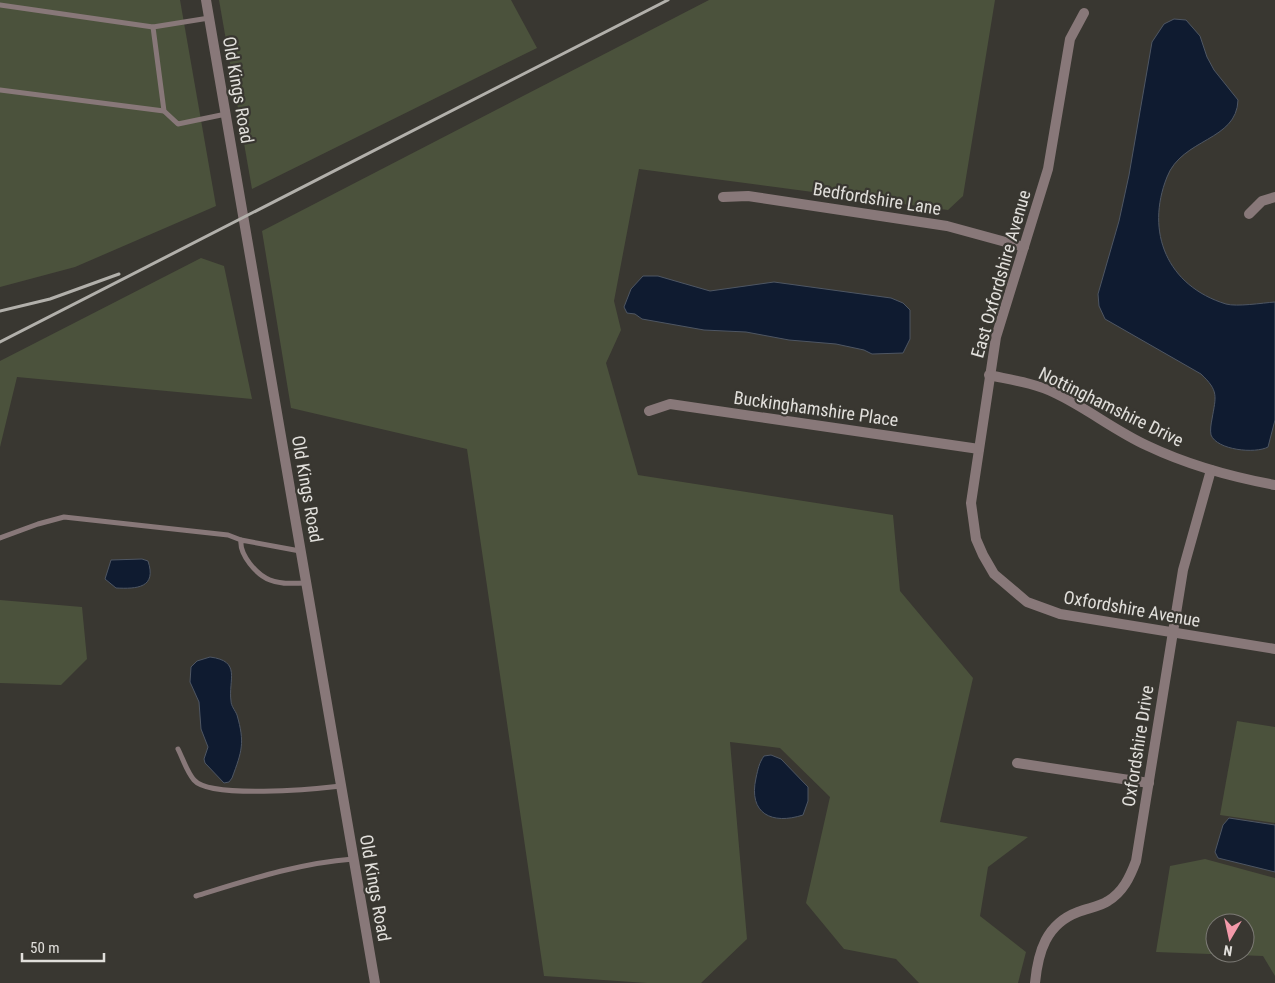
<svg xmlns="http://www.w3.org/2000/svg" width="1275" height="983" font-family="'Roboto Condensed',sans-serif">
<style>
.green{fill:#4b523c;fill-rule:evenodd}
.water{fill:#0f1b30;stroke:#4e5663}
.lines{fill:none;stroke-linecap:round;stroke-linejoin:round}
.service{stroke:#887879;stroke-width:5}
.minor{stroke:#887879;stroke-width:10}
.tertiary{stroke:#887879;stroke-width:10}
.rail{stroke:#b2b0ab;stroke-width:3}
.labels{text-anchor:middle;stroke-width:4.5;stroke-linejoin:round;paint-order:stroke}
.street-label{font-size:18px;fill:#e1dfdb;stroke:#393731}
</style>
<rect width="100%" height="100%" fill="#393731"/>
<g class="green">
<polygon points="0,0 180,0 216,206 75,267 0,287"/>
<polygon points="219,0 511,0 537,48 252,189"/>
<polygon points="709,0 995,0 963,196 948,210 639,169 614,301 621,330 606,363 638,475 893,515 900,591 973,678 940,822 1028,837 988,867 980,916 1026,952 1018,983 919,983 896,959 844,949 806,903 830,797 780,748 730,742 747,939 701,983 647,983 544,976 467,449 291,408 262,231"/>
<polygon points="201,258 224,266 252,399 17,377 0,447 0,361"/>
<polygon points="0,600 82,607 87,659 61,685 0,683"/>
<polygon points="1237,721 1275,727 1275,823 1220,815"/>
<path d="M1205,859L1275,878V976L1263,956L1156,952L1170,866ZM1215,923H1245V953H1215Z"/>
</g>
<g class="water">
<path d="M1174,19L1186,20L1200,36L1207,57L1214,70L1238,100C1237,141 1182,138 1167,177C1145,232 1167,286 1226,304C1237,307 1262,303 1275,302V420L1268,447C1255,454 1217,450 1211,435C1210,430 1211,424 1212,419C1216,396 1219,391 1201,374L1105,319L1099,306L1098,294L1119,221L1129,175L1152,42L1164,24Z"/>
<polygon points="643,276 658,276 710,291 774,282 891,298 903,303 910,310 910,339 903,353 872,354 864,350 836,344 789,340 746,332 704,330 642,319 635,314 627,313 624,307 631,289"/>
<path d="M142,559L148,561C157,588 137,589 116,588L105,579L111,560Z"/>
<path d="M210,657C242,661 228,680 231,701C231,706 235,710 237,715C245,743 242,751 232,778L229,782L224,783L205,763L204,759L208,747L201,729L199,702L190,682L191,667L197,661Z"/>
<path d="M771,755L781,759L808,787V801L803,815C772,825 748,814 756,778C758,769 759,763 764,756Z"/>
<polygon points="1229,818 1275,825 1275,872 1218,858 1215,852 1223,825"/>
</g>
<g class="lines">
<g class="service">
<polyline points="0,5 153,27"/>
<polyline points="209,18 153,27 164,111 178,124 226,114"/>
<polyline points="0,90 164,111"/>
<polyline points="0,538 38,524 64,517 228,535 241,540"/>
<path d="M300,551L241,540C239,555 257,575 270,580C281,585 295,583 306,583"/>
<path d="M178,749C183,759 187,772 194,780C210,799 315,789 341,786"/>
<path d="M196,896C248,880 299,863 353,859"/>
</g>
<g class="minor">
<polyline points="1084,13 1070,39 1048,169 996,337 971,503 976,539 983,555 994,574 1027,602 1060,614 1275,649"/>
<polyline points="723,197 748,196 947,226 1024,247"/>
<polyline points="1249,214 1262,201 1275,197"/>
<path d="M989,375C1012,380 1034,383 1055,393C1087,408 1115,431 1148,446C1188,465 1232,477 1275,485"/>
<polyline points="649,411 670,404 979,449"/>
<polyline points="1017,763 1149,783"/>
<path d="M1035,983C1038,952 1046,924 1078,912C1088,908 1099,907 1108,901C1123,892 1130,877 1136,861L1183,570L1211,470"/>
</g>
<polyline class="tertiary" points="206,0 375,983"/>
<g class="rail">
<polyline points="0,311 50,299 119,274"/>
<polyline points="0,342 668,0"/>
</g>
</g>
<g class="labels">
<g class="street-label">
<text transform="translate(238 90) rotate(80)" y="6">Old Kings Road</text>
<text transform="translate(877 199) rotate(9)" y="6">Bedfordshire Lane</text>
<text transform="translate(1001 274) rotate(-74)" y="6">East Oxfordshire Avenue</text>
<text transform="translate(1111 407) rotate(26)" y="6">Nottinghamshire Drive</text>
<text transform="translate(816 409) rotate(8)" y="6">Buckinghamshire Place</text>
<text transform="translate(307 489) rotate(80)" y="6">Old Kings Road</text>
<text transform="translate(1132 609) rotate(10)" y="6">Oxfordshire Avenue</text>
<text transform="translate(1138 746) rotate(-81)" y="6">Oxfordshire Drive</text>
<text transform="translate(375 888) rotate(80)" y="6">Old Kings Road</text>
</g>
</g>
<g transform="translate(1230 938) rotate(189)"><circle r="24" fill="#393731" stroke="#7c7a75"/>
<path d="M0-4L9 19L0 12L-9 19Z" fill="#f39aaa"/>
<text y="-8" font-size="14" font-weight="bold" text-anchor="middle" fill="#e1dfdb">N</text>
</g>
<path d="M22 953v8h82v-8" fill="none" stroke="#e1dfdb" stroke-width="2.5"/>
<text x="30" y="953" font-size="15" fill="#e1dfdb" stroke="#393731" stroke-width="4" paint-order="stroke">50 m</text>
</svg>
